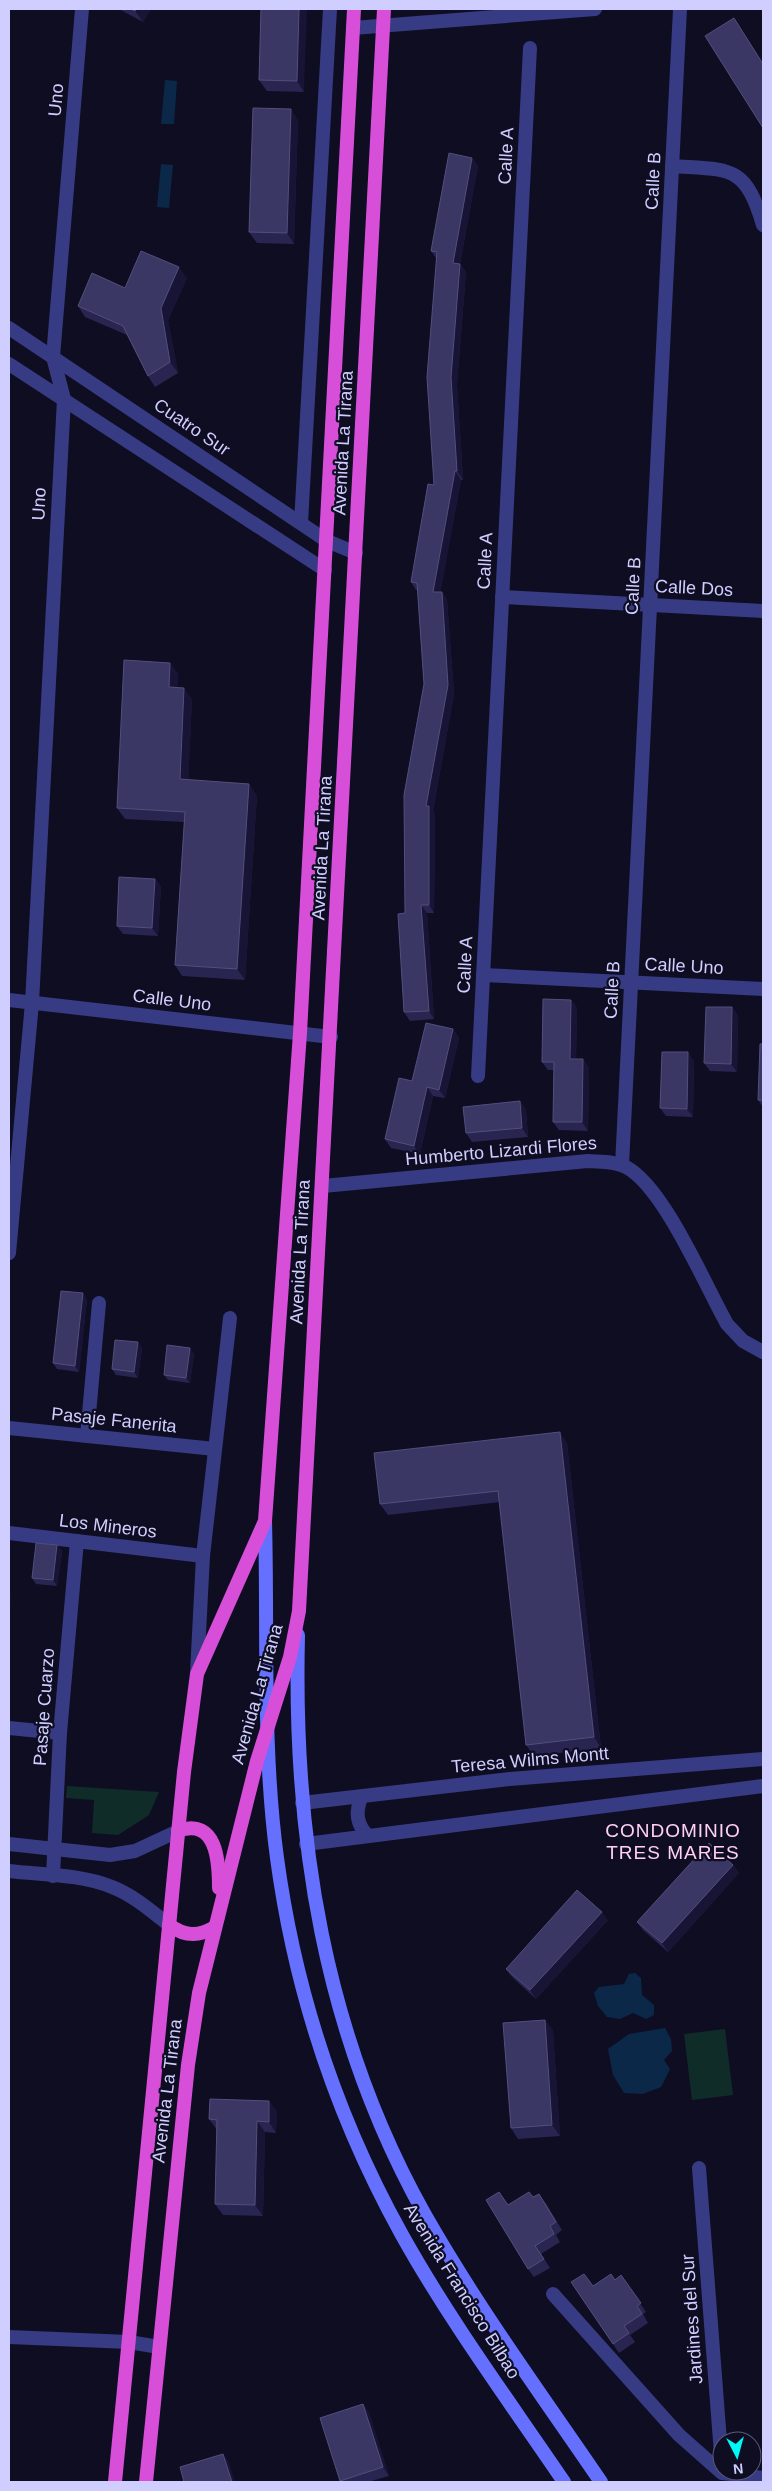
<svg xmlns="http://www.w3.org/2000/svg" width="772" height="2491" font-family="Helvetica,sans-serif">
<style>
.green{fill:#102c29}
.water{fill:#0b2848}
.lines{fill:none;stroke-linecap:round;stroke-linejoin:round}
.minor{stroke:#363b83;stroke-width:14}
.tertiary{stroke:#363b83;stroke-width:14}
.secondary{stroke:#6570ff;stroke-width:14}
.trunk{stroke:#d74fd8;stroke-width:14}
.wall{fill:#292551}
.shaded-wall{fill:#171436}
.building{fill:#3b3764;stroke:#524f7c}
.labels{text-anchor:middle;stroke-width:4.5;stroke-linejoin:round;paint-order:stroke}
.street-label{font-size:18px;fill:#cfceff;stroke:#0e0d22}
.neighbourhood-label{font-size:19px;letter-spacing:1px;fill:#ffd0f3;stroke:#0e0d22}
</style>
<rect width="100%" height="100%" fill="#0e0d22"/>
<g class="green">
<polygon points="67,1786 159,1792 149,1815 118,1835 92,1833 94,1800 66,1798"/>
<polygon points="725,2029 733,2095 692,2100 684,2034"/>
</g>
<g class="water">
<polygon points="165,80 177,81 174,124 161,124"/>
<polygon points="161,164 173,165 169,208 157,207"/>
<polygon points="635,1973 641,1978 642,1995 654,2005 654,2015 646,2019 633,2013 620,2019 607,2017 598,2006 594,1993 599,1987 624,1984 629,1974"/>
<polygon points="665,2028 671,2039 672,2051 664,2060 670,2069 661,2087 643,2094 624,2093 613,2075 608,2049 629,2034"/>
</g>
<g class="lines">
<g class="minor">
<polyline points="353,28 595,9"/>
<path d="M672,166C730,170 745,164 763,225"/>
<polyline points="9,328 327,541 356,553"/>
<polyline points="9,364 325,570"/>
<polyline points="301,523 330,9"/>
<polyline points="502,597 763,611"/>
<polyline points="483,975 763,989"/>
<polyline points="9,1000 331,1037"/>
<polyline points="478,1076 530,48"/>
<polyline points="622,1165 680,9"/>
<path d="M323,1186L588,1161C601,1162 614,1161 626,1167C664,1187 705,1285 727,1324L743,1341L763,1352"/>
<polyline points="9,1253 32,1003 64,399 53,357 82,9"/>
<polyline points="9,1428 215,1449"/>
<polyline points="87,1436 99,1303"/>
<polyline points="9,1533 203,1556"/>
<polyline points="197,1673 203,1556 230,1318"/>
<polyline points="9,1728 60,1733"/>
<polyline points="53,1876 60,1733 77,1541"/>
<polyline points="699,2168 722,2467"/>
<polyline points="553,2294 679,2435 722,2473 763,2478"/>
<polyline points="9,2337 129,2342 159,2347"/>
</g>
<g class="tertiary">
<path d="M362,1796C355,1811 356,1824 368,1836"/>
<polyline points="302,1803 510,1779 763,1759"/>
<polyline points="9,1844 110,1855 135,1851 178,1831"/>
<polyline points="306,1844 763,1786"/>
<path d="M9,1871C42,1875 80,1874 112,1887C133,1895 151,1911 169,1925"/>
</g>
<g class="secondary">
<path d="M265,1521C268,1633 262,1747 277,1858C295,1991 337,2118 402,2235C450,2321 509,2401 564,2482"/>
<path d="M298,1635C293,1838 324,2035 425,2215C478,2308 541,2394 601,2482"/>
</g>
<g class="trunk">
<path d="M178,1831C217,1817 219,1862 219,1888"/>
<path d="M169,1925C184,1936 198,1937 213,1928"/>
<polyline points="115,2482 184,1772 197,1674 265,1521 300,1033 354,9"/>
<polyline points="146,2482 188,2065 199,1993 257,1761 290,1657 299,1611 384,9"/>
</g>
</g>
<g class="wall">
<polygon points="119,9 151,9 143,22"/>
<polygon points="261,9 304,92 267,91 259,80"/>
<polygon points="298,120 294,244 257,243 249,232"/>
<polygon points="472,158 478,166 460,264 466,272 457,385 463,480 461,480 440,592 442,592 447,600 454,694 433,811 435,815 434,913 427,913 434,1019 410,1021 404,1012 405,913 424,684 418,590 416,590 411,582 434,485 436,258 431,251"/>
<polygon points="187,278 168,320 178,373 155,387 148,376 127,335 85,317 78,306"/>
<polygon points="170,663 178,674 177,688 192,699 188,780 257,795 245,980 182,976 175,965 184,822 125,819 117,808"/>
<polygon points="155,879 161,887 158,936 123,934 117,926"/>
<polygon points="571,1000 577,1008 576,1059 583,1059 589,1068 588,1131 559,1130 553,1122 554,1070 548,1070 542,1062"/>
<polygon points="732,1007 738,1016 737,1072 710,1071 704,1063"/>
<polygon points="453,1029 459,1038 445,1098 433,1096 420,1154 391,1148 385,1139 412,1081"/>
<polygon points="763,1044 763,1107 758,1100"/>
<polygon points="694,1061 693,1117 666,1116 660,1108"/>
<polygon points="520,1101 526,1110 528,1137 472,1142 466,1133"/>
<polygon points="87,1299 79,1372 57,1369 53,1363"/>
<polygon points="142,1348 138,1378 116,1375 112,1369"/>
<polygon points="190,1348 194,1354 190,1383 168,1380 164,1375"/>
<polygon points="567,1443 601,1748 534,1756 526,1745 500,1502 388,1515 380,1504"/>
<polygon points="57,1545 62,1551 57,1586 36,1584 32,1578"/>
<polygon points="733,1865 739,1873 668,1952 643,1930 637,1922"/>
<polygon points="608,1920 536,1999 512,1977 506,1969"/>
<polygon points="545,2020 553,2031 560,2136 518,2139 511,2128"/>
<polygon points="269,2101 277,2112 276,2133 265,2132 263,2216 223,2215 215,2204 217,2130 209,2119"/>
<polygon points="533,2197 545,2202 562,2230 556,2235 560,2242 541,2254 550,2268 534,2277 528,2269 508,2205"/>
<polygon points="621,2275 646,2312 643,2314 648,2323 630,2335 635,2342 619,2353 571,2282 593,2286 615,2279"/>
<polygon points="363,2404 369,2413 389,2476 368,2482 341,2482 340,2481"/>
</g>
<g class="shaded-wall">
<polygon points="137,9 151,9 143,22 135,11"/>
<polygon points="299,9 307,9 304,92 297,81"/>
<polygon points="291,109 298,120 294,244 287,233"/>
<polygon points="472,158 478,166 460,264 466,272 457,385 463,480 457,471 451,377 453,263"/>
<polygon points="179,267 187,278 168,320 178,373 170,362 161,308"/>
<polygon points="455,471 461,480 439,601 433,592"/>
<polygon points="442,592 447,600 454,694 433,811 435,815 434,913 429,905 426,806"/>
<polygon points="170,663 178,674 177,698 169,687"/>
<polygon points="184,688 192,699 188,790 180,779"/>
<polygon points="249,784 257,795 245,980 237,969"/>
<polygon points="155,879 161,887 158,936 152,928"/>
<polygon points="421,905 427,913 434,1019 429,1011"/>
<polygon points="571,1000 577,1008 576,1068 570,1059"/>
<polygon points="732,1007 738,1016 737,1072 731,1064"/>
<polygon points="453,1029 459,1038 445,1098 439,1090"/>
<polygon points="688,1052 694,1061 693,1117 687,1109"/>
<polygon points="583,1059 589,1068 588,1131 582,1122"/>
<polygon points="427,1087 433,1096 420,1154 414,1146"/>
<polygon points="520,1101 526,1110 528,1137 522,1128"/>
<polygon points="83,1293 87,1299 79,1372 75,1366"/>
<polygon points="138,1342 142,1348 138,1378 134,1372"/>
<polygon points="190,1348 194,1354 190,1383 186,1378"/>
<polygon points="560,1432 567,1443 601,1748 594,1737"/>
<polygon points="57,1545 62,1551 57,1586 53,1580"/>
<polygon points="9,1592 11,1595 9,1618"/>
<polygon points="733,1865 739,1873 668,1952 662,1943"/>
<polygon points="602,1912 608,1920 536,1999 530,1990"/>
<polygon points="545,2020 553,2031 560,2136 552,2125"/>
<polygon points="269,2101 277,2112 276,2133 269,2122"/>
<polygon points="257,2121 265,2132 263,2216 255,2205"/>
<polygon points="363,2404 369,2413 389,2476 383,2467"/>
<polygon points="223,2454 229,2462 235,2482 232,2482"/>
</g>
<g class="building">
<polygon points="131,9 137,9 135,11"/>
<polygon points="261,9 299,9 297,81 259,80"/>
<polygon points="734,18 763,64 763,128 705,36"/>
<polygon points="253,108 291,109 287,233 249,232"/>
<polygon points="449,153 472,158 453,263 460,264 451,377 457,471 455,471 433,592 442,592 448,685 426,806 429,806 429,905 421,905 429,1011 404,1012 398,914 405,913 404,795 424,684 417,583 411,582 428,484 434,485 427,377 437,252 431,251"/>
<polygon points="141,251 179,267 161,308 170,362 148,376 123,326 78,306 92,273 125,288"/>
<polygon points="124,660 170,663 169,687 184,688 180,779 249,784 237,969 175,965 185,812 117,808"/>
<polygon points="119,877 155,879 152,928 117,926"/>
<polygon points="543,999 571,1000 570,1059 583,1059 582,1122 553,1122 554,1062 542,1062"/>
<polygon points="706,1007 732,1007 731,1064 704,1063"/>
<polygon points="426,1023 453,1029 439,1090 427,1087 414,1146 385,1139 399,1078 412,1081"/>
<polygon points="760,1044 763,1044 763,1100 758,1100"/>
<polygon points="662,1052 688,1052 687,1109 660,1108"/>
<polygon points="520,1101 522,1128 466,1133 463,1107"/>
<polygon points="61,1291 83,1293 75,1366 53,1363"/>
<polygon points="115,1340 138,1342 134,1372 112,1369"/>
<polygon points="167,1345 190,1348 186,1378 164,1375"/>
<polygon points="560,1432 594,1737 526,1745 498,1491 380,1504 374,1453"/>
<polygon points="36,1543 57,1545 53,1580 32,1578"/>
<polygon points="709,1843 733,1865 662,1943 637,1922"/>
<polygon points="577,1890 602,1912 530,1990 506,1969"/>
<polygon points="545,2020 552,2125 511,2128 503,2023"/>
<polygon points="210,2099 269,2101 269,2122 257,2121 255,2205 215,2204 217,2120 209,2119"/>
<polygon points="499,2192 508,2205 529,2192 533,2197 539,2194 556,2222 550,2226 554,2234 535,2246 544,2259 528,2269 486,2200"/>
<polygon points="584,2274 593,2286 611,2274 615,2280 621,2275 641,2303 637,2306 642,2314 624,2326 629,2333 613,2344 571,2282"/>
<polygon points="363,2404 383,2467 340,2481 320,2418"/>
<polygon points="223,2454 232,2482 184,2482 180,2467"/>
</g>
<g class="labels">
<g class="street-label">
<text transform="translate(56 100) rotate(-85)" y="6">Uno</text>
<text transform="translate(506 156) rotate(-87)" y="6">Calle A</text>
<text transform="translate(653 181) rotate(-87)" y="6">Calle B</text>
<text transform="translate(192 427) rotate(34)" y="6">Cuatro Sur</text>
<text transform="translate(343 443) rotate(-87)" y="6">Avenida La Tirana</text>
<text transform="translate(39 504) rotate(-87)" y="6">Uno</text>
<text transform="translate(485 561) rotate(-87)" y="6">Calle A</text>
<text transform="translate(633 586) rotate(-87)" y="6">Calle B</text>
<text transform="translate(694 588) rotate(3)" y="6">Calle Dos</text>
<text transform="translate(322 848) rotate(-87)" y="6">Avenida La Tirana</text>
<text transform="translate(465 965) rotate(-87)" y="6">Calle A</text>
<text transform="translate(684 966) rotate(3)" y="6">Calle Uno</text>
<text transform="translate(612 990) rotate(-87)" y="6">Calle B</text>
<text transform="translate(172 1000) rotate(7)" y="6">Calle Uno</text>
<text transform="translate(501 1151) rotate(-5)" y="6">Humberto Lizardi Flores</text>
<text transform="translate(300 1252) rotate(-87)" y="6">Avenida La Tirana</text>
<text transform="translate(114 1420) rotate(6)" y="6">Pasaje Fanerita</text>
<text transform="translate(108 1526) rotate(7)" y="6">Los Mineros</text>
<text transform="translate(257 1694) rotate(-74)" y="6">Avenida La Tirana</text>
<text transform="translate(44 1707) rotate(-86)" y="6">Pasaje Cuarzo</text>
<text transform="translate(530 1760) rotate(-5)" y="6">Teresa Wilms Montt</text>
<text transform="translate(167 2091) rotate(-83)" y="6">Avenida La Tirana</text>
<text transform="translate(462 2291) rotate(58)" y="6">Avenida Francisco Bilbao</text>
<text transform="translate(692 2319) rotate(-94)" y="6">Jardines del Sur</text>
</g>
<g class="neighbourhood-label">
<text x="673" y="1837">CONDOMINIO<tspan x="673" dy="22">TRES MARES</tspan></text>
</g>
</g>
<rect width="772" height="2491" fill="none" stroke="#cfceff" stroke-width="20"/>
<g transform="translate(737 2456) rotate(174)"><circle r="24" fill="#0e0d22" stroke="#5b5a7a"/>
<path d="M0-4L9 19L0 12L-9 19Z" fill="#00f8f9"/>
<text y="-8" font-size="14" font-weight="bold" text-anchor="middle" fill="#cfceff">N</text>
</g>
</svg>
